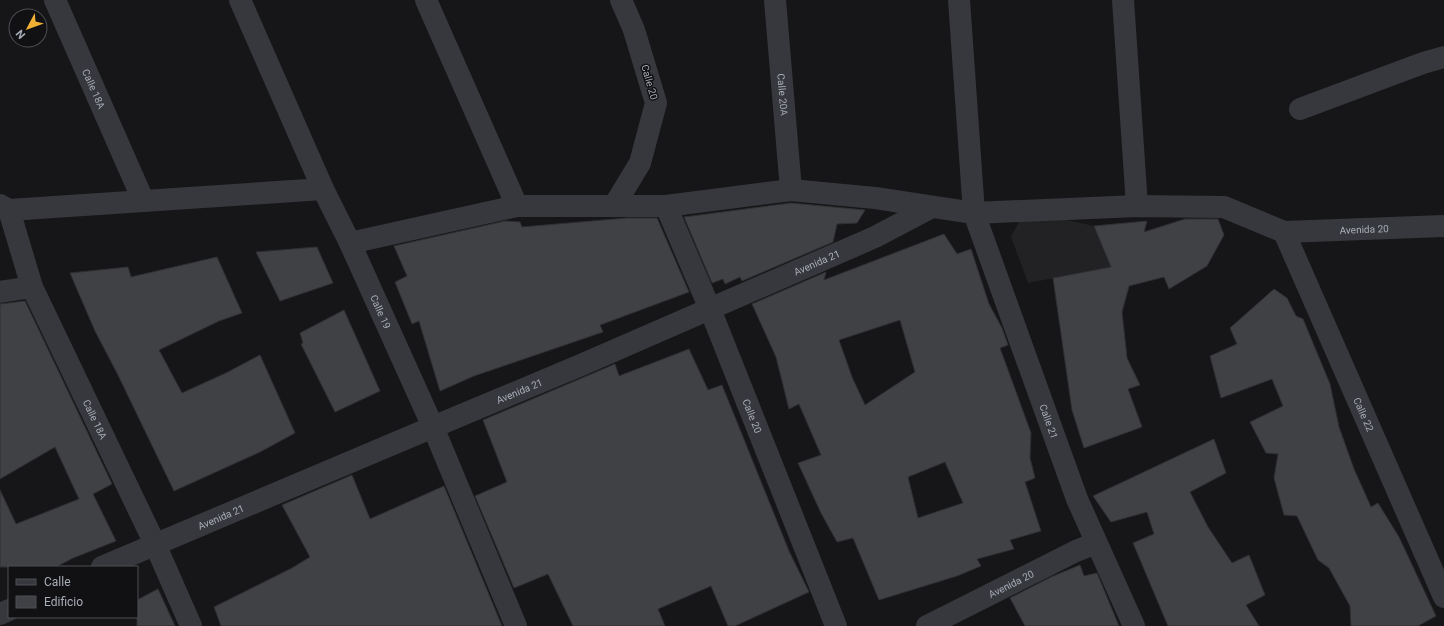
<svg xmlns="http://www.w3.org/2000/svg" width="1444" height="626" font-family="Roboto,sans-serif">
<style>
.built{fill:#222225}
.building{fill:#404145;stroke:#303034;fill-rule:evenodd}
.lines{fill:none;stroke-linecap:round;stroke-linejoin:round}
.street{stroke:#37383d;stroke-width:22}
.labels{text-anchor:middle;stroke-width:3;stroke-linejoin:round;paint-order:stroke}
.street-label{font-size:10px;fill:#a8adb8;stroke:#111113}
</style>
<rect width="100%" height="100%" fill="#161618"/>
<polygon class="built" points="1021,218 1058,218 1094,226 1111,267 1028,283 1011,237"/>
<g class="building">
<polygon points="791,203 865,210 857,223 837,224 833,242 742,281 740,277 725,284 723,279 712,283 684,217"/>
<polygon points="627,218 657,218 689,292 600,325 603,332 474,376 440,391 419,321 412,324 395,282 407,276 394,246 505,221 520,222 522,227"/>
<polygon points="1185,219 1218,219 1224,235 1207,266 1169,289 1164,277 1129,286 1122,312 1127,358 1140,385 1128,389 1142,427 1084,448 1072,410 1053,278 1111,267 1094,226 1147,221 1144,232"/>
<path d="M944,234L957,254L971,249L989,304L1002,328L1008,345L1000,348L1031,433L1030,458L1035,478L1025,482L1041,531L1010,540L1014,549L977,559L981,566L957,576L879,600L853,538L837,542L821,513L798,463L821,455L799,404L789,409L776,357L752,304L826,272L824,280ZM900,320L915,372L865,405L852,377L839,340ZM945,462L963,503L918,518L908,477Z"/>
<polygon points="317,247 333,283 280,301 256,252"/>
<polygon points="217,257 242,313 219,321 159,350 182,393 226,373 260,355 295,433 260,452 174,491 117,373 95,331 70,273 128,267 131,277"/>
<polygon points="1274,289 1287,298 1296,316 1303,319 1330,384 1339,427 1354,469 1371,507 1378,503 1399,537 1436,616 1418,626 1351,626 1350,606 1329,568 1318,560 1297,516 1284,515 1274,478 1278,454 1266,453 1250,422 1283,406 1272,379 1221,398 1210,356 1237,344 1230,328"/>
<polygon points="25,301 112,484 93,494 116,541 73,558 56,567 0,567 0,490 16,524 79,499 55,447 0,479 0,304"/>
<polygon points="344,310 380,391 335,412 301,344 303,343 300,333"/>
<polygon points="689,349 708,390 722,385 789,551 809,592 735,626 728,626 711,586 658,609 665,626 573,626 548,574 514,588 475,496 507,482 483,420 615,364 619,376"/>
<polygon points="1214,439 1226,473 1190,492 1208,527 1232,563 1249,555 1265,595 1246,605 1259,626 1168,626 1133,543 1154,534 1147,512 1111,522 1093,496"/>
<polygon points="352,475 370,519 444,486 502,626 221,626 214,607 292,568 310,557 282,505"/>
<polygon points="1080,565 1084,576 1097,573 1119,626 1025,626 1010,598 1051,577"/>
<polygon points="158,589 175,626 137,626 137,600"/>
</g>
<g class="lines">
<g class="street">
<path id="s1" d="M55,0L143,200"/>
<path id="s2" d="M240,0L323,189L350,243L433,427L516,626"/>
<polyline points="426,0 517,206"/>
<path id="s3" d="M775,0L791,190"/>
<path id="s4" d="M959,0L974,213L1077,499L1134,626"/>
<polyline points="1123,0 1137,206"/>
<polyline points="1300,109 1423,63 1444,57"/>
<polyline points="0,205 9,210 323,189"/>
<polyline points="614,206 640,163 656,103 634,30 621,0"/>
<path id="s5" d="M666,206L710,309L836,626"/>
<path id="s6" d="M9,210L32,287L155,544L191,626"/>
<path id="s7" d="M1284,232L1444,597"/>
<path id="s8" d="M350,243L517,206H666L791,190L875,198L974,213L1137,206L1224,207L1284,232L1444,226"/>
<polyline points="0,292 32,287"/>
<path id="s9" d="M102,567L433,427L581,365L875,237L932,207"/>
<polyline points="0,614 9,610"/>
<path id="s10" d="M927,626L1076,551L1096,543"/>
</g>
</g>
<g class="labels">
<g class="street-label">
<text transform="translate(650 82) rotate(74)" y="4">Calle 20</text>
<text dy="4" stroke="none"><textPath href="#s1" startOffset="97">Calle 18A</textPath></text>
<text dy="4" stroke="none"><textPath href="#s3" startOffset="95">Calle 20A</textPath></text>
<text dy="4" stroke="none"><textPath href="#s8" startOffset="1026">Avenida 20</textPath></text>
<text dy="4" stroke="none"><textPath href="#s9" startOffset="777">Avenida 21</textPath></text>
<text dy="4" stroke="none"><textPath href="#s2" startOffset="342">Calle 19</textPath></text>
<text dy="4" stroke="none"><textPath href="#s9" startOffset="453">Avenida 21</textPath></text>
<text dy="4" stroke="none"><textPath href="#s7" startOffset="199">Calle 22</textPath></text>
<text dy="4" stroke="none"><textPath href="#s5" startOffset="227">Calle 20</textPath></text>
<text dy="4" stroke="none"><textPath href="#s6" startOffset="227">Calle 18A</textPath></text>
<text dy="4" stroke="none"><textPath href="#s4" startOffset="435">Calle 21</textPath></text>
<text dy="4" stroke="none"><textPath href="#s9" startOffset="129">Avenida 21</textPath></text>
<text dy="4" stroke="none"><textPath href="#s10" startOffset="94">Avenida 20</textPath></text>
</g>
</g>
<rect x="8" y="566" width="130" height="52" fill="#111113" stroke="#4d4f55"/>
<rect x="16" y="579" width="20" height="6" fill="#37383d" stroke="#4d4f55"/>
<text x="44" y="586" font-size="12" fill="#a8adb8">Calle</text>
<rect x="16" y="596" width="20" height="12" fill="#404145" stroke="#4d4f55"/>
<text x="44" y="606" font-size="12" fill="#a8adb8">Edificio</text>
<g transform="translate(28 28) rotate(229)"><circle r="19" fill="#111113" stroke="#4d4f55"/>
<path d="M0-3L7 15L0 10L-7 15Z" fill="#f2b134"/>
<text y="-6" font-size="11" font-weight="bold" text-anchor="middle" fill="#a8adb8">N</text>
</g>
</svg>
